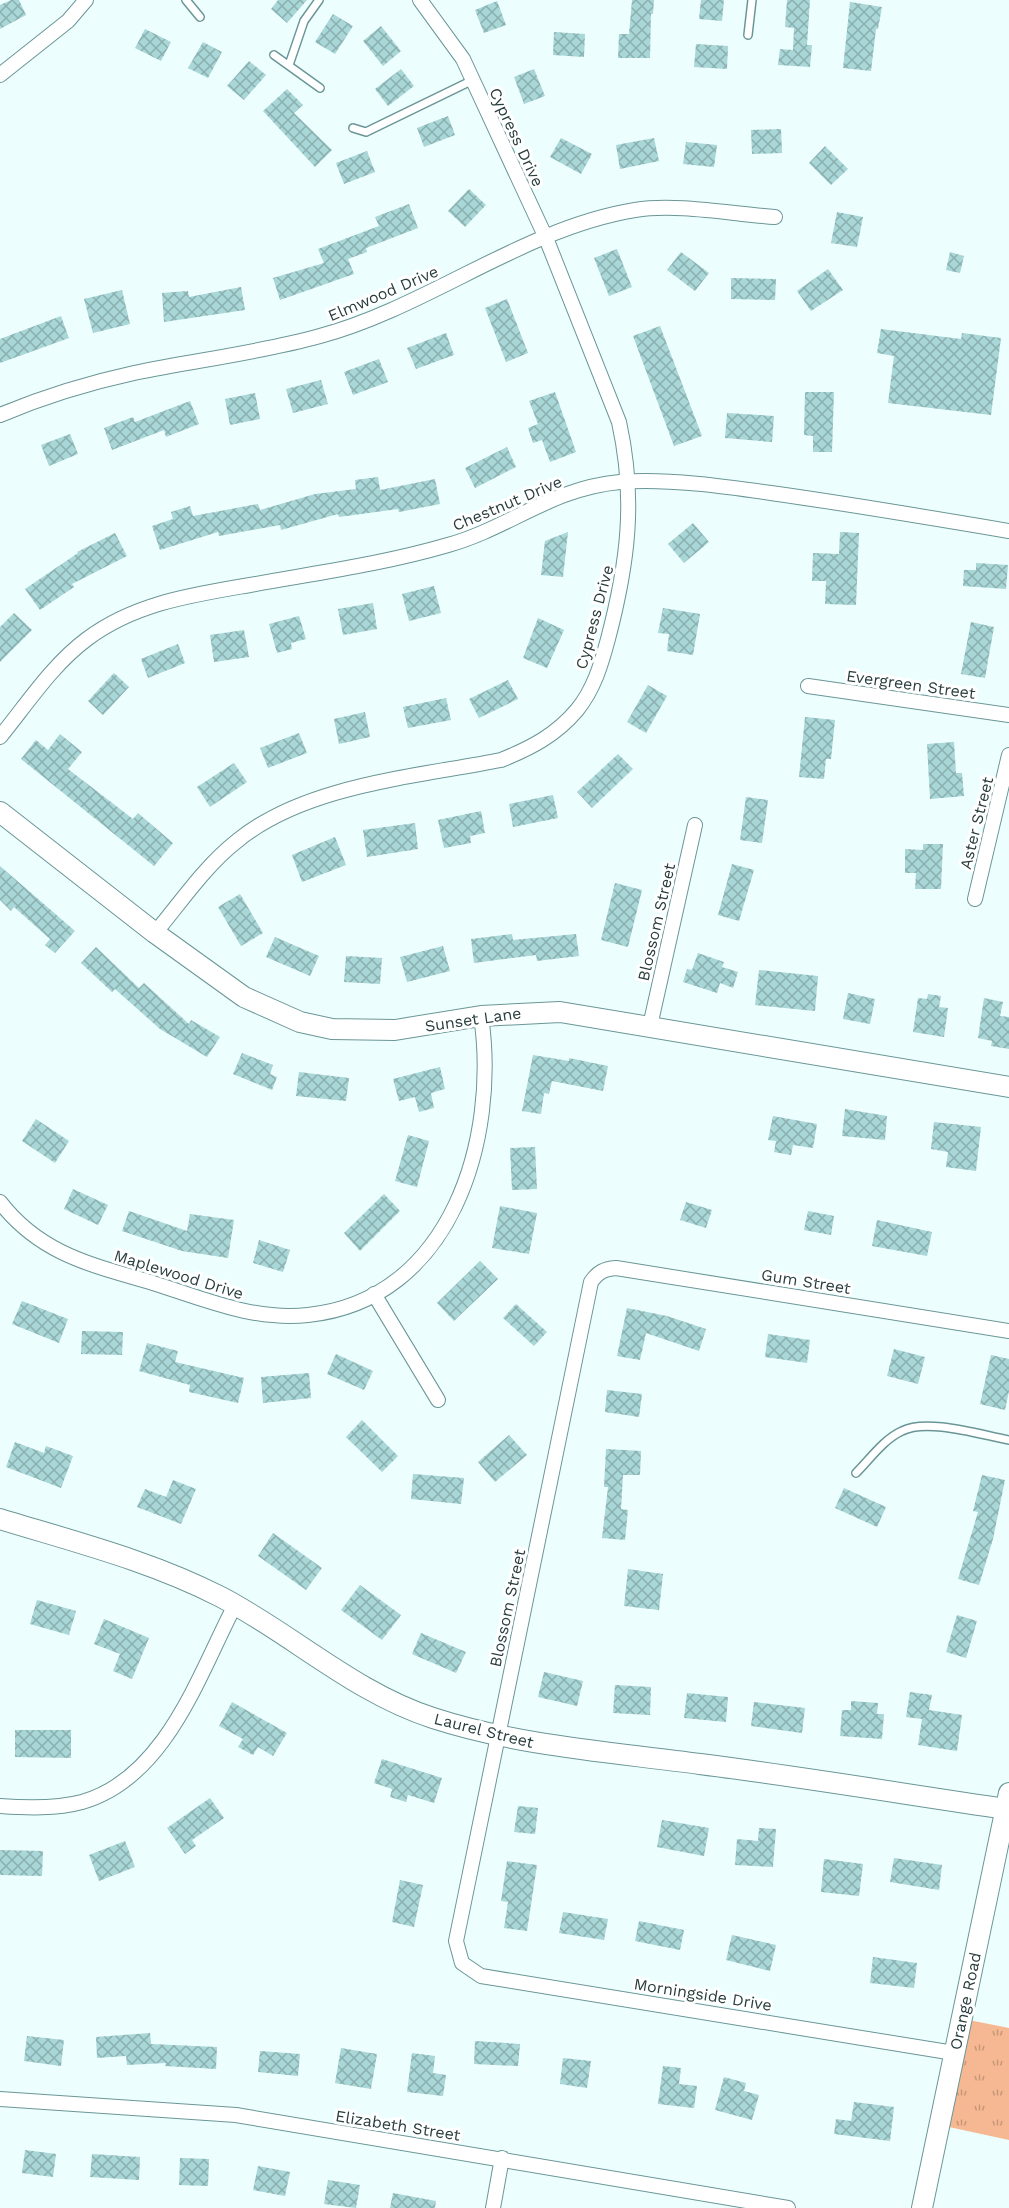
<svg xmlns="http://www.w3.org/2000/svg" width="1009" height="2208" font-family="'Work Sans',sans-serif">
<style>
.grass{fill:url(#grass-tufts)}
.building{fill:url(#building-cross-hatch)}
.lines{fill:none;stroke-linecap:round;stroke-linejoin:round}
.lane-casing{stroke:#6b9697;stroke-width:10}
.street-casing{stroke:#6b9697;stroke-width:16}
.secondary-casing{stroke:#6b9697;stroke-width:22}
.lane{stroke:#fff;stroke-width:7}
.street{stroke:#fff;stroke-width:14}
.secondary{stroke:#fff;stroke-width:20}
.labels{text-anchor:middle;stroke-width:6;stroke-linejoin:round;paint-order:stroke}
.street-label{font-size:16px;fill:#2a3d3d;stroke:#fff}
</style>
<defs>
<pattern id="grass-tufts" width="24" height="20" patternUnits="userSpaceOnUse" patternTransform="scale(1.5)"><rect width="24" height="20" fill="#f6b892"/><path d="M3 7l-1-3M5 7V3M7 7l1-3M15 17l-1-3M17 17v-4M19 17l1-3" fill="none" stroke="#c79778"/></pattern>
<pattern id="building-cross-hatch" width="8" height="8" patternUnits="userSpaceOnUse" patternTransform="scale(1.5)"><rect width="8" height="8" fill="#a9d6d6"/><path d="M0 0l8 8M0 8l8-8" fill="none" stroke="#8aafaf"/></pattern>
</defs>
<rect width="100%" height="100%" fill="#edfeff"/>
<polygon class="grass" points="969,2020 1009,2028 1009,2140 949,2127"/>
<g class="building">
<polygon points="11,0 19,0 26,15 0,29 0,5"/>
<polygon points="278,0 307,0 287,23 271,9"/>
<polygon points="632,0 654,0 653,14 651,14 650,58 618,58 619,34 629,34"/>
<polygon points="701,0 724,0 722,21 699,19"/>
<polygon points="787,0 810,0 807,45 812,45 810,67 778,65 780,49 793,50 794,28 785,27"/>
<polygon points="497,1 506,25 484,33 475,10"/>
<polygon points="850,2 882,7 878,29 876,29 871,71 843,68"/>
<polygon points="333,14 353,26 335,54 315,42"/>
<polygon points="381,26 401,51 383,66 363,41"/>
<polygon points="145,29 171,42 161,61 135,48"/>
<polygon points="554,32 585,34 584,57 553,55"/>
<polygon points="203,42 222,52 208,78 188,68"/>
<polygon points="696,44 728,46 727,69 694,67"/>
<polygon points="249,61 266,75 244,100 227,86"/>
<polygon points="401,69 414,86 388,106 375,89"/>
<polygon points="534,69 545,96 524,104 514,77"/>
<polygon points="287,89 303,105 294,113 332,150 315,167 263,111"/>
<polygon points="448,116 455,135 424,147 417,128"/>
<polygon points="781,129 782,153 752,154 751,130"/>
<polygon points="561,138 592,154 581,174 550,157"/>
<polygon points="654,138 659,161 620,169 616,145"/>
<polygon points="686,142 717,145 714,167 683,164"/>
<polygon points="825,146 848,169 831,185 809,163"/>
<polygon points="367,151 375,172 344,184 336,163"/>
<polygon points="469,189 486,205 465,227 448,211"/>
<polygon points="409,204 418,228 366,248 367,252 348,259 354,274 280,300 273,278 324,263 318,249 379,226 375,217"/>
<polygon points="837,212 863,217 857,247 831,243"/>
<polygon points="617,249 632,287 609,296 594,258"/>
<polygon points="681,252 709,273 695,291 667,270"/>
<polygon points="950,252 964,256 960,273 946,270"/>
<polygon points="828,269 843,290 811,311 797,291"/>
<polygon points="731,278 776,279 775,300 731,299"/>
<polygon points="241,287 245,310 164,322 162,293 188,291 189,297"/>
<polygon points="122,290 130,324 93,333 84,299"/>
<polygon points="507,299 528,353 506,362 485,308"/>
<polygon points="61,316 69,338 0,363 0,339"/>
<polygon points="660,326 702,436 674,446 633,336"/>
<polygon points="881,329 961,339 962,333 1001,338 991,415 888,403 894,356 877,353"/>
<polygon points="446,333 454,355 416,369 407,348"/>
<polygon points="379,359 388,382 353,395 344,372"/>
<polygon points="321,380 328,404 293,413 286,389"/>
<polygon points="555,392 576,452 550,462 542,440 533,443 528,428 538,424 529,401"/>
<polygon points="805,392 834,392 832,452 813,452 813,436 804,435"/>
<polygon points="255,393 260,419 230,425 225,399"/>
<polygon points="190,401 199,424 166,437 164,430 112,450 104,428 133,417 135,422"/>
<polygon points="727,413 774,416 772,442 725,438"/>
<polygon points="70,434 78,454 49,466 41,445"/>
<polygon points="507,447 516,467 475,488 465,468"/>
<polygon points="378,477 380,490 435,479 440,504 399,512 398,509 339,517 338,514 281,530 280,525 219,536 218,532 160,550 152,526 173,519 171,512 190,506 193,516 258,504 260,510 315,494 356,489 355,480"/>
<polygon points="693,523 709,542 684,563 668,544"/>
<polygon points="568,532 563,577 541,575 545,541"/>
<polygon points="840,532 859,533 856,605 825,604 826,581 812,581 813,553 839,554"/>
<polygon points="115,533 127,556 72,584 74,587 40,610 25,589 78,553 77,552"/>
<polygon points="976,563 1008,565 1006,589 963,586 964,570 976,570"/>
<polygon points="434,586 441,613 409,621 402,594"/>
<polygon points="373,603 377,629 343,635 338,609"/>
<polygon points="663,608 700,614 693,655 667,651 669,634 658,633"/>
<polygon points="14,613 32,630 0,662 0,627"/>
<polygon points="299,616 306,639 291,643 292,649 277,653 269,624"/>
<polygon points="538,618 564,630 547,668 523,658"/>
<polygon points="971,622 994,627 985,678 961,674"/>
<polygon points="244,630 249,657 214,662 210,635"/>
<polygon points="178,644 185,663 148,678 141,659"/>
<polygon points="114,673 129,687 103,715 88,701"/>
<polygon points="508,680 518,699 479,718 469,699"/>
<polygon points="648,685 667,696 646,733 627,722"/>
<polygon points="446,698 451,720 408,728 403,707"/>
<polygon points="365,712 370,737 339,744 334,719"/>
<polygon points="805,717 835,720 831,759 826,759 824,779 799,777"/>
<polygon points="299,733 307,753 268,768 260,748"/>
<polygon points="60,734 82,752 68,769 133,819 138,813 173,843 154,866 21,759 36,740 48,750"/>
<polygon points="954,742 956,773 962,773 964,796 930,799 927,744"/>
<polygon points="618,754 633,769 592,808 577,792"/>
<polygon points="234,763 247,782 210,807 197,787"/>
<polygon points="553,795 558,818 513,827 509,804"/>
<polygon points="746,797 768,800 762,843 740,840"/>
<polygon points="481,811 485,833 470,836 471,843 444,848 438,820"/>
<polygon points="415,823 418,849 367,857 363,830"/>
<polygon points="335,837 346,865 302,882 292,855"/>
<polygon points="923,844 943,844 941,889 915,889 916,873 905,873 905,849 923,850"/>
<polygon points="732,864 754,870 739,921 718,915"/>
<polygon points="0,866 75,931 55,953 45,945 50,939 14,907 11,911 0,900"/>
<polygon points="615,883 642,890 628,947 601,940"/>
<polygon points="240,894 263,933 241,946 218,907"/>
<polygon points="512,934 513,940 576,934 579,956 537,961 536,955 474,963 471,939"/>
<polygon points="275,937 319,956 310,976 266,957"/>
<polygon points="443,946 450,971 407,982 400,957"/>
<polygon points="96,947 139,988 144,983 189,1024 191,1020 220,1037 207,1057 160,1029 115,989 112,992 81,963"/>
<polygon points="698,953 724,962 722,967 738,972 733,988 720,983 717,993 683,982 687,969 692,970"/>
<polygon points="346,956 382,958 380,984 344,982"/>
<polygon points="759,970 818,976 815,1011 755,1005"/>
<polygon points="848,993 875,999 870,1024 843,1019"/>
<polygon points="928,994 941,996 939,1007 948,1008 944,1037 913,1032 918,998 927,999"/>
<polygon points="984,998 1003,1002 1000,1016 1009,1017 1009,1049 991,1046 992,1041 978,1038"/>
<polygon points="242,1053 273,1065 270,1074 277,1077 272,1090 233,1074"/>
<polygon points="533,1055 569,1061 569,1058 608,1066 603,1091 552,1081 549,1094 544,1093 541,1114 522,1111"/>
<polygon points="440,1067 445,1089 431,1093 434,1108 419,1112 415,1097 399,1101 393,1079"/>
<polygon points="299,1072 349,1078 346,1101 296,1096"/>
<polygon points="845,1109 887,1116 885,1140 842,1136"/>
<polygon points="773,1116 817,1124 813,1148 793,1145 791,1155 774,1152 776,1141 768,1140"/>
<polygon points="36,1119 69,1141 55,1163 22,1141"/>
<polygon points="934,1122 981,1127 976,1171 946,1167 948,1152 931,1149"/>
<polygon points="408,1135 429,1141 417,1187 395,1181"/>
<polygon points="535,1147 537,1189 512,1190 510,1148"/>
<polygon points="73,1189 108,1205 98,1225 64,1209"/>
<polygon points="384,1194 400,1211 360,1251 344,1233"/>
<polygon points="686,1202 712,1210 706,1228 680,1220"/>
<polygon points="500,1206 537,1213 529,1254 492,1248"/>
<polygon points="129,1211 187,1231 190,1214 234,1220 228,1258 182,1251 122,1231"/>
<polygon points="808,1211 834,1216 831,1235 804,1230"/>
<polygon points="877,1220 932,1232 927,1256 872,1246"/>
<polygon points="259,1240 290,1250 283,1272 253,1263"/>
<polygon points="480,1261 498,1279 454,1321 437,1303"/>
<polygon points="22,1301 68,1319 59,1343 12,1324"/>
<polygon points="516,1304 547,1332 534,1346 503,1318"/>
<polygon points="627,1308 667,1316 706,1329 699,1351 646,1333 640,1360 617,1356"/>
<polygon points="82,1331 123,1332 122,1355 81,1354"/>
<polygon points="768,1334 810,1340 807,1363 765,1357"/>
<polygon points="147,1343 178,1351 175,1362 244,1378 238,1403 189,1392 190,1385 139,1371"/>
<polygon points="894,1349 925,1357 918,1384 887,1376"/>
<polygon points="336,1354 373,1371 364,1390 327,1374"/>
<polygon points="991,1355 1009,1359 1009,1391 1005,1410 980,1404"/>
<polygon points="309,1373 311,1398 263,1403 261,1377"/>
<polygon points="607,1390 642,1394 639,1417 605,1412"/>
<polygon points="362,1420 398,1456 382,1472 346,1437"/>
<polygon points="509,1435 527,1455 495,1482 478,1462"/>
<polygon points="15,1442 44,1453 46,1446 73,1456 61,1488 6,1467"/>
<polygon points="606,1449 641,1451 640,1475 623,1475 621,1509 628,1510 625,1540 602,1538 608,1487 604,1487"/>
<polygon points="413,1474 464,1478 461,1504 411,1499"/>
<polygon points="982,1475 1005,1480 993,1539 979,1585 958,1579 978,1512 973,1511"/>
<polygon points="173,1480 196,1489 181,1524 137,1507 145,1489 166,1497"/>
<polygon points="844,1488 886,1507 877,1527 835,1508"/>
<polygon points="273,1533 322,1568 306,1590 258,1556"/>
<polygon points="628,1569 663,1574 659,1610 624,1606"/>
<polygon points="360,1585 401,1615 382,1640 341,1610"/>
<polygon points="37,1600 76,1611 69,1635 30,1624"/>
<polygon points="957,1615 977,1621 966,1658 946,1652"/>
<polygon points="104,1619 149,1638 132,1679 113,1671 120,1654 94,1644"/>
<polygon points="421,1633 466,1652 456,1673 412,1654"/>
<polygon points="544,1672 583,1681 577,1706 538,1697"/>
<polygon points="615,1685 651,1687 650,1715 613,1713"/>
<polygon points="910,1692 932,1695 929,1710 962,1715 957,1751 918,1745 922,1719 906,1717"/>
<polygon points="687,1693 728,1697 726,1722 684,1718"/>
<polygon points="851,1701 878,1703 877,1714 884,1714 882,1739 840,1736 842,1710 851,1710"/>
<polygon points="232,1702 287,1733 273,1756 258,1747 253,1755 238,1747 243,1739 219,1726"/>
<polygon points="754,1702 805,1708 802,1733 751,1726"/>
<polygon points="15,1730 71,1730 71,1758 15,1757"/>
<polygon points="382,1759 442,1778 434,1803 408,1795 406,1802 390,1797 392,1789 374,1783"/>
<polygon points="210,1798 224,1818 192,1840 196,1846 185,1854 167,1828"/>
<polygon points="518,1806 538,1808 535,1834 514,1832"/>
<polygon points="662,1820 709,1828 704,1856 657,1847"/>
<polygon points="759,1828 776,1829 773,1867 735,1865 737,1839 758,1841"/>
<polygon points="125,1841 135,1867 99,1881 89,1855"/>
<polygon points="0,1850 43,1851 42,1876 0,1875"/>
<polygon points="894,1858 942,1865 939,1890 890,1882"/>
<polygon points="824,1859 863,1864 859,1896 821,1892"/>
<polygon points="507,1861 537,1865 527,1931 504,1928 508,1902 501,1901"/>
<polygon points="400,1880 423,1885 414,1927 392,1922"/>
<polygon points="563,1912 608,1919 604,1940 559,1933"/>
<polygon points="639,1921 684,1930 680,1950 635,1941"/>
<polygon points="732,1935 776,1945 770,1971 726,1960"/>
<polygon points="873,1957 917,1963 914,1988 870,1983"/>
<polygon points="150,2033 151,2044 217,2047 216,2069 165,2066 166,2063 127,2065 126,2056 97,2058 96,2037"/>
<polygon points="27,2036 64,2040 61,2066 24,2061"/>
<polygon points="475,2041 520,2044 518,2066 474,2064"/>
<polygon points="341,2048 377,2054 371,2089 335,2083"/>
<polygon points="260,2051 300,2054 298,2076 258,2072"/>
<polygon points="412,2053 435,2056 433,2073 446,2075 443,2096 407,2092"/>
<polygon points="563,2058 591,2061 587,2088 560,2084"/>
<polygon points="663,2066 681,2068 679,2084 697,2086 694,2108 658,2104"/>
<polygon points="724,2077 746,2083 744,2091 759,2095 752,2120 715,2110"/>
<polygon points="854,2102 894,2107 890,2141 834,2134 836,2119 851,2121"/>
<polygon points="25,2150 56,2154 53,2177 22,2173"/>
<polygon points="92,2154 140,2157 139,2180 90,2177"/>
<polygon points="180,2158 209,2159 208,2186 179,2185"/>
<polygon points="258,2166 290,2172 285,2196 253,2190"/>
<polygon points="328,2180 360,2185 356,2208 324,2204"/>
<polygon points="393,2193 436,2201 435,2208 390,2208"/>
</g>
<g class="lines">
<defs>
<g id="lane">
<polyline points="186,0 200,17"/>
<polyline points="748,35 752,0"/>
<polyline points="274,55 320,88"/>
<polyline points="289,65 304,21 319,0"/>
<polyline points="353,128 366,132 473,80"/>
<path d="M856,1473C870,1459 884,1439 902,1431C927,1418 981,1435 1009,1440"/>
</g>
<g id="street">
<polyline points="0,75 68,21 86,0"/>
<path d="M0,415C43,397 88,383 134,373C196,360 259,353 320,336C428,307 524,228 635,210C675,203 733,214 775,217"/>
<polyline points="808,686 1009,715"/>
<path d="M0,737C27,704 52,665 87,639C135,603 192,595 250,585C316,573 383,564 448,545C509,528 552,488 620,482C669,478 729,487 778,494C855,505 932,518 1009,531"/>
<polyline points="975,899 1009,755"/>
<path d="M155,933C181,902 205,866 237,841C305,785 415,777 501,760C531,748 556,735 577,710C594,689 601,665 608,639C628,563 636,499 619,422L546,238L463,59L420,0"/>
<polyline points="650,1026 695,825"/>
<path d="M0,1202C41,1255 93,1265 153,1283C204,1299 254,1321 308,1315C452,1300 499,1138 481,1016"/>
<polyline points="374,1294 438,1400"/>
<path d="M0,1806C27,1808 56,1809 82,1802C166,1778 199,1674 235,1605"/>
<path d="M954,2053L481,1976L462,1963L456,1941L591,1282C598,1272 604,1269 616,1268L1009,1331"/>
<polyline points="0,2099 236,2115 788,2208"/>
<polyline points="493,2208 502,2158"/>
</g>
<g id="secondary">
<polyline points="0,812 155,933 244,997 300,1022 332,1029 395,1030 481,1016 560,1012 1009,1087"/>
<path d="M0,1519C75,1542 151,1561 221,1597C292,1634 355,1693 433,1718C519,1746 611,1752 700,1764C802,1777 904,1794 1006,1809"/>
<polyline points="922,2208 1009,1793"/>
</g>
</defs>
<use href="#lane" class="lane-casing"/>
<use href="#street" class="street-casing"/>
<use href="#secondary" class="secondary-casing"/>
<use href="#lane" class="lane"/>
<use href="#street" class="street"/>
<use href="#secondary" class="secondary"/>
</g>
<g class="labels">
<g class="street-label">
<text transform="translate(517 137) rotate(65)" y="6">Cypress Drive</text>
<text transform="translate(383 293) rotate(-23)" y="6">Elmwood Drive</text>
<text transform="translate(507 503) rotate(-23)" y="6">Chestnut Drive</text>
<text transform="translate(594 617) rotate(-75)" y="6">Cypress Drive</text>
<text transform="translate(911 684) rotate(8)" y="6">Evergreen Street</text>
<text transform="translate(976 823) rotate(-76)" y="6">Aster Street</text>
<text transform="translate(656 922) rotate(-77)" y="6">Blossom Street</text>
<text transform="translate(473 1019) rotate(-8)" y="6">Sunset Lane</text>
<text transform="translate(179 1274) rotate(17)" y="6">Maplewood Drive</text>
<text transform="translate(806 1281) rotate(9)" y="6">Gum Street</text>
<text transform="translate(507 1608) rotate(-78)" y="6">Blossom Street</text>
<text transform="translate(484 1730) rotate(14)" y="6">Laurel Street</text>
<text transform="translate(703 1994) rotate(9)" y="6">Morningside Drive</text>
<text transform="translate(965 2001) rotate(-78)" y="6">Orange Road</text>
<text transform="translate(398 2125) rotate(9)" y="6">Elizabeth Street</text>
</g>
</g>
</svg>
